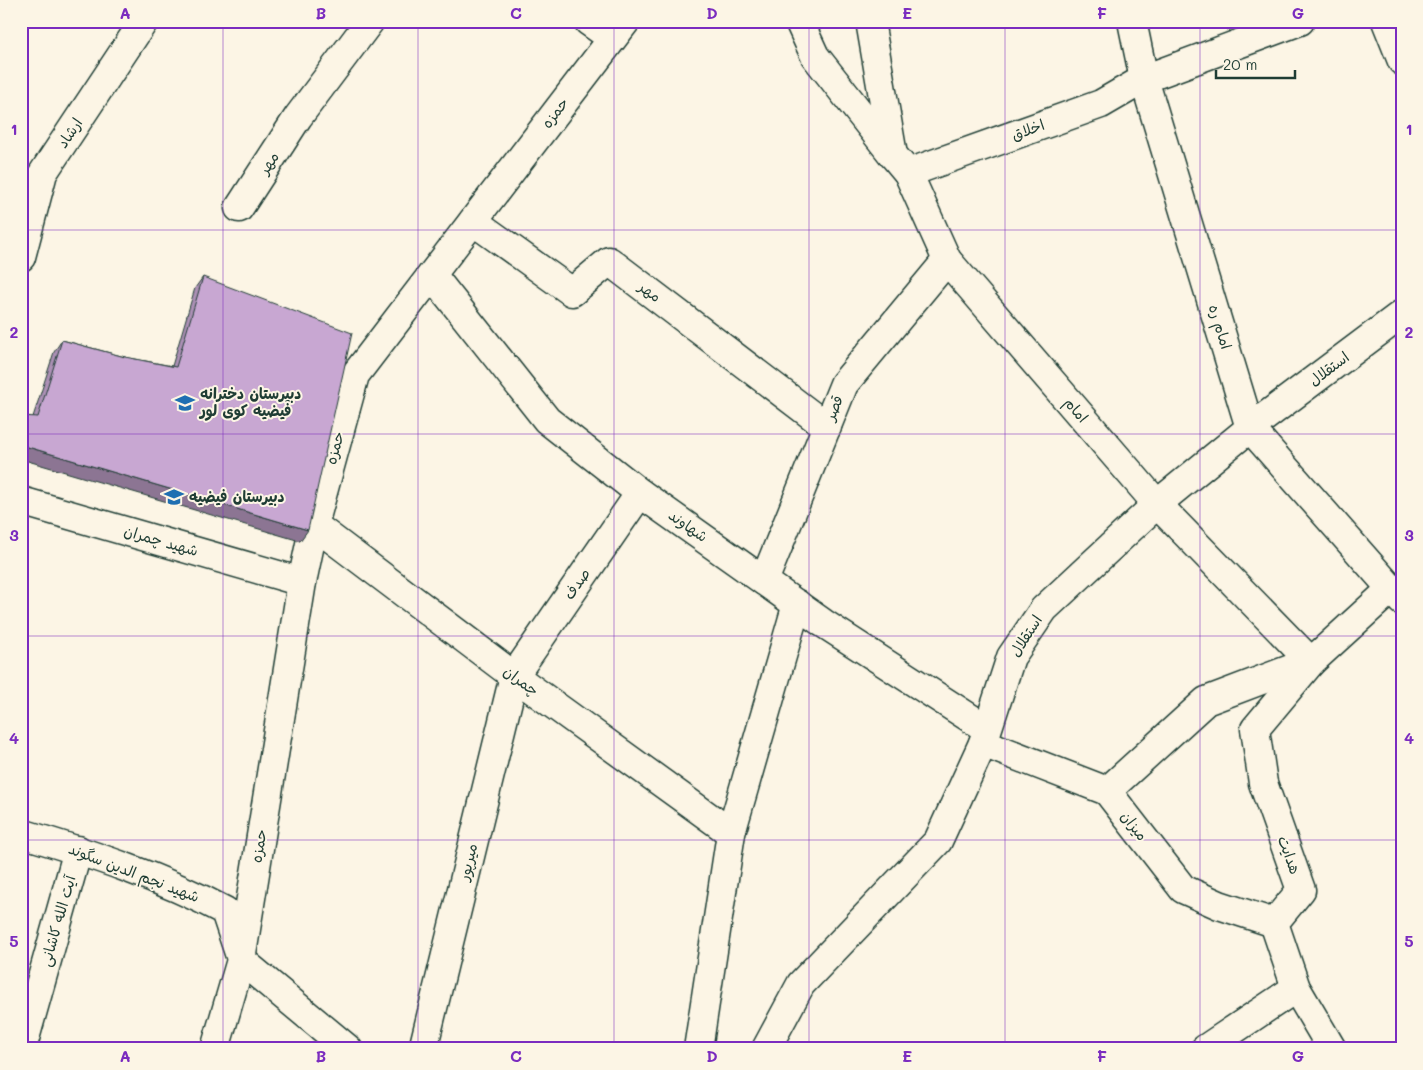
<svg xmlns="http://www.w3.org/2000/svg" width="1423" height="1070" font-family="Mali,'Playpen Sans Arabic',sans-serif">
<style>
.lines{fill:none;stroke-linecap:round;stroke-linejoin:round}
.minor-casing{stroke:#1f3d34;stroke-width:31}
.minor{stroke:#fcf5e5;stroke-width:28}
.wall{fill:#ac90b5;stroke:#1f3d34}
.shaded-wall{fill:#8c7593;stroke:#1f3d34}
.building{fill:#c8a7d2;stroke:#1f3d34}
.grid{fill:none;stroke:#7b2cbf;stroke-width:1;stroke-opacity:0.55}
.labels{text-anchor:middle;stroke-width:4;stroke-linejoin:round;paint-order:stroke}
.street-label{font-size:15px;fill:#1f3d34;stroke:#fcf5e5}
.poi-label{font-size:15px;font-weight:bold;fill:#1f3d34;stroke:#fcf5e5;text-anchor:start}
.neatline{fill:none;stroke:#7b2cbf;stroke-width:2}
.grid-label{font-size:16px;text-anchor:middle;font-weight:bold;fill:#7b2cbf}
</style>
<rect width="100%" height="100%" fill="#fcf5e5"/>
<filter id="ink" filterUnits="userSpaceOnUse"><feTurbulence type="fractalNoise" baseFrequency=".02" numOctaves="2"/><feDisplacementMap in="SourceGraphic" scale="10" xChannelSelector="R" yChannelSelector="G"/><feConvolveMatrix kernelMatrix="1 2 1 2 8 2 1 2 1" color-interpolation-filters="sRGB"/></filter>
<g filter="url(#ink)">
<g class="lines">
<defs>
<g id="minor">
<polyline points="588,21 612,38"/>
<polyline points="799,21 815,56 892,154"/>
<polyline points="870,21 893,155 908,173 947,260 1157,504 1311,662 1391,589"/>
<polyline points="1132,21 1144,79 1250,428 1402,601"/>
<polyline points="1386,21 1402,61"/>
<polyline points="908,173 1101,104 1144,79 1300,21"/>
<polyline points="239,208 298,117 370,21"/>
<polyline points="473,221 572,292 609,261 827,427"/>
<polyline points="21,257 43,173 144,21"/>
<polyline points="432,275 547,420 640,493 823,623 987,729"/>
<polyline points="21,501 302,582"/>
<polyline points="314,525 514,676 731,833"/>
<polyline points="764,581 844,384 947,260"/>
<polyline points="1311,662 1255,729 1263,783 1301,890 1274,923 1296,988 1332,1049"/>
<polyline points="983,743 1107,791 1183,889 1219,905 1274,923"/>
<polyline points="1107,791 1206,701 1309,662"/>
<path d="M21,833C91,854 161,877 225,911L239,953"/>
<polyline points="241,960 348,1049"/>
<polyline points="22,1049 78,850"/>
<polyline points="215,1049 241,960 302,582 314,525 355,375 626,21"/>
<polyline points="423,1049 514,676 640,493"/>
<polyline points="698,1049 731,833 797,604"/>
<polyline points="766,1049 801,984 938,841 983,743 1011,657 1044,609 1157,504 1250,428 1402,314"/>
<polyline points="1205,1049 1296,988"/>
</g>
</defs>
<use href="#minor" class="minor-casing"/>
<use href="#minor" class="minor"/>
</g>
<polygon class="wall" points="203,277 300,541 33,417 54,352 62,340 125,357 172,366 195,288"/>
<polygon class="shaded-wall" points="21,445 308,530 300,541 21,459"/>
<polygon class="building" points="203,277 352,333 308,530 21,445 21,416 38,417 62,340 125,357 176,367"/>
</g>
<path class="grid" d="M223,21V1049M418,21V1049M614,21V1049M809,21V1049M1005,21V1049M1200,21V1049M21,230H1402M21,434H1402M21,636H1402M21,840H1402"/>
<defs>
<symbol id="school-bare" viewBox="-9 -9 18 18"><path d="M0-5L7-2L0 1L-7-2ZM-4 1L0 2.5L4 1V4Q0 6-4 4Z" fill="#1f6fb2" stroke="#fcf5e5" stroke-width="2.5" paint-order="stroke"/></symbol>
</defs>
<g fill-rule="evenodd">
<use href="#school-bare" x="171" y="389" width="28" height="28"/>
<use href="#school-bare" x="160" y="483" width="28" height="28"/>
</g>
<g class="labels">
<g class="street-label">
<text transform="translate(555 113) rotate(-53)" y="5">حمزه</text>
<text transform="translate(1028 130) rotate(-20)" y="5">اخلاق</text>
<text transform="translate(70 133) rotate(-56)" y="5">ارشاد</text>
<text transform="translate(269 163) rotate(-57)" y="5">مهر</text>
<text transform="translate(650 292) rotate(37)" y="5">مهر</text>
<text transform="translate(1220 327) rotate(73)" y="5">امام ره</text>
<text transform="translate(1329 369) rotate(-37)" y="5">استقلال</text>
<text transform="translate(834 408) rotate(-68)" y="5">قصر</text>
<text transform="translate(1076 410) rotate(49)" y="5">امام</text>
<text transform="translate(335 448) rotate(-75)" y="5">حمزه</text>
<text transform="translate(688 526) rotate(35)" y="5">شهاوند</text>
<text transform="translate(161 541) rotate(16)" y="5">شهید چمران</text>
<text transform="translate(577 584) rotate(-55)" y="5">صدف</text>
<text transform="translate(1026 636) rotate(-57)" y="5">استقلال</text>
<text transform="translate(521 681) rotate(36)" y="5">چمران</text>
<text transform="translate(1134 826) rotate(52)" y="5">میزان</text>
<text transform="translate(259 846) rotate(-81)" y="5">حمزه</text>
<text transform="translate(1289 855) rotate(70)" y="5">هدایت</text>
<text transform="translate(468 862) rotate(-76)" y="5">میرپور</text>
<text transform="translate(134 873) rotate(21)" y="5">شهید نجم الدین سگوند</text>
<text transform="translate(58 921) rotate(-74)" y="5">آیت الله کاشانی</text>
</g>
<g class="poi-label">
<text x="200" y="399">دبیرستان دخترانه<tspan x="200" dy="17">فیضیه کوی لور</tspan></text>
<text x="189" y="502">دبیرستان فیضیه</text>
</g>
</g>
<rect width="1423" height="1070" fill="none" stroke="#fcf5e5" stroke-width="55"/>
<path d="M1216 70v8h79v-8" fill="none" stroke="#1f3d34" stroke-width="2.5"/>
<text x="1223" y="70" font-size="15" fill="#1f3d34" stroke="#fcf5e5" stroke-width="4" paint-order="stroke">20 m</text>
<rect x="28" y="28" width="1368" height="1014" class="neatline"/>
<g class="grid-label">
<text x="125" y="19">A</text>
<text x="321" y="19">B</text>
<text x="516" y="19">C</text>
<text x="712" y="19">D</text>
<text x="907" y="19">E</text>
<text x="1102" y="19">F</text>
<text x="1298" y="19">G</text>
<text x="14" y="135">1</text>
<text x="1409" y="135">1</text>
<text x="14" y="338">2</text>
<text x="1409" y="338">2</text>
<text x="14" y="541">3</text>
<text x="1409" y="541">3</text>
<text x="14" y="744">4</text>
<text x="1409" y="744">4</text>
<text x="14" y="947">5</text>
<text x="1409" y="947">5</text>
<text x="125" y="1062">A</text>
<text x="321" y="1062">B</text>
<text x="516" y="1062">C</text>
<text x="712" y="1062">D</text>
<text x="907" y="1062">E</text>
<text x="1102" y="1062">F</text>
<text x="1298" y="1062">G</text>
</g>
</svg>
